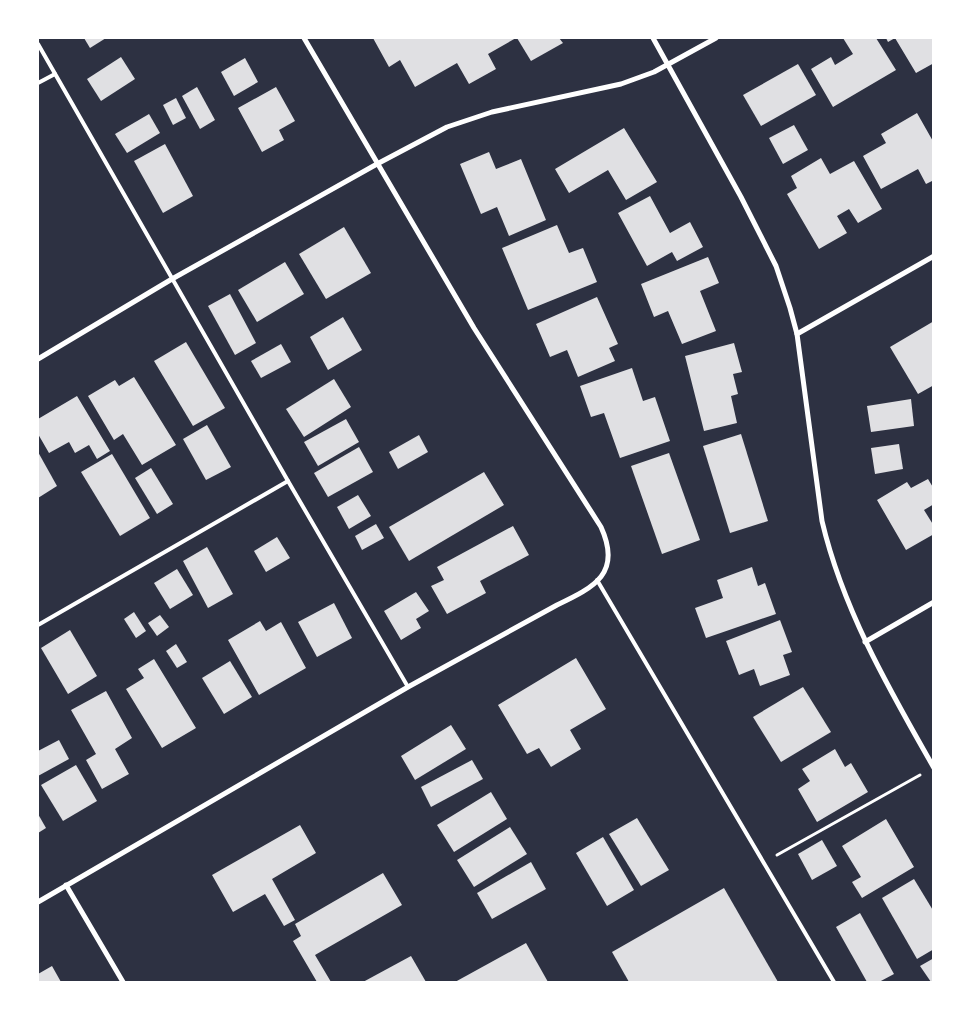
<svg xmlns="http://www.w3.org/2000/svg" width="971" height="1020" font-family="'Exo 2',sans-serif">
<style>
.building{fill:#e0e0e3}
.lines{fill:none;stroke-linecap:round;stroke-linejoin:round}
.path{stroke:#fff;stroke-width:3}
.service{stroke:#fff;stroke-width:4}
.minor{stroke:#fff;stroke-width:5}
</style>
<rect width="100%" height="100%" fill="#2d3142"/>
<g class="building">
<polygon points="84,38 106,38 90,48"/>
<polygon points="373,38 516,38 488,54 496,69 469,84 457,63 415,87 400,60 389,67"/>
<polygon points="517,38 559,38 563,43 531,61"/>
<polygon points="843,38 876,38 896,70 833,107 811,69 831,57 835,65 853,54"/>
<polygon points="886,38 934,38 934,63 916,73 895,38 888,42"/>
<polygon points="121,57 135,79 101,101 87,79"/>
<polygon points="245,58 258,82 234,96 221,72"/>
<polygon points="798,64 816,95 761,126 743,95"/>
<polygon points="197,87 215,120 200,129 182,96"/>
<polygon points="276,87 295,121 279,130 284,140 262,152 238,108"/>
<polygon points="176,98 186,118 173,125 163,105"/>
<polygon points="917,113 934,143 934,180 926,184 918,169 881,189 863,156 886,143 881,134"/>
<polygon points="149,114 160,133 127,153 115,134"/>
<polygon points="794,125 808,150 783,164 769,138"/>
<polygon points="624,128 657,182 626,200 608,170 569,193 555,169"/>
<polygon points="165,144 193,196 163,213 134,161"/>
<polygon points="489,152 496,169 521,159 546,220 509,236 497,207 481,214 460,164"/>
<polygon points="821,158 830,174 854,161 882,209 858,223 849,209 837,216 847,233 819,249 787,194 797,188 791,176"/>
<polygon points="650,196 670,233 690,222 703,247 677,261 672,252 647,266 618,213"/>
<polygon points="557,225 569,253 583,248 597,282 528,310 502,248"/>
<polygon points="344,227 371,273 326,299 299,254"/>
<polygon points="708,257 719,283 700,291 716,331 682,344 668,311 654,317 641,284"/>
<polygon points="285,262 304,294 257,322 238,290"/>
<polygon points="230,294 256,343 235,355 208,306"/>
<polygon points="597,297 618,344 609,348 615,361 578,377 567,350 550,357 536,324"/>
<polygon points="343,317 362,350 328,370 310,337"/>
<polygon points="934,321 934,385 918,394 890,347"/>
<polygon points="186,342 225,408 193,426 154,361"/>
<polygon points="734,343 742,372 733,374 738,394 731,396 737,423 704,431 685,356"/>
<polygon points="281,344 291,362 261,378 251,361"/>
<polygon points="632,368 643,401 655,397 670,441 620,458 604,413 591,417 580,386"/>
<polygon points="134,377 176,445 142,465 123,434 114,440 88,396 115,380 119,386"/>
<polygon points="334,379 351,407 304,437 286,409"/>
<polygon points="77,396 110,451 97,459 89,445 75,453 69,442 49,453 38,434 38,419"/>
<polygon points="911,399 914,426 871,432 867,406"/>
<polygon points="346,419 359,442 318,466 304,442"/>
<polygon points="207,425 231,467 206,480 183,439"/>
<polygon points="741,434 768,521 730,533 703,446"/>
<polygon points="419,435 428,452 398,469 389,452"/>
<polygon points="899,444 903,469 875,474 871,448"/>
<polygon points="359,447 373,472 328,497 314,473"/>
<polygon points="38,452 57,486 38,498"/>
<polygon points="669,453 700,540 662,554 631,466"/>
<polygon points="112,454 150,518 120,536 81,472"/>
<polygon points="151,468 173,504 157,514 135,478"/>
<polygon points="484,472 504,505 409,561 389,527"/>
<polygon points="928,479 934,489 934,504 924,510 934,526 934,534 906,550 877,500 907,482 911,488"/>
<polygon points="358,495 371,516 349,529 337,507"/>
<polygon points="376,524 384,538 362,550 355,536"/>
<polygon points="513,526 529,555 480,581 486,593 447,614 431,586 444,580 437,567"/>
<polygon points="277,537 290,558 266,572 254,551"/>
<polygon points="207,547 233,594 208,608 183,561"/>
<polygon points="752,567 758,586 765,583 776,614 706,638 695,608 723,598 717,580"/>
<polygon points="177,569 193,595 170,609 154,583"/>
<polygon points="416,592 429,611 416,619 421,628 401,640 384,611"/>
<polygon points="334,603 352,638 317,657 298,622"/>
<polygon points="134,612 146,631 136,638 124,619"/>
<polygon points="160,615 169,627 157,636 148,623"/>
<polygon points="780,620 792,652 783,655 790,675 760,686 754,669 739,675 726,641"/>
<polygon points="260,621 266,631 281,622 306,668 259,695 228,640"/>
<polygon points="70,630 97,676 68,694 41,648"/>
<polygon points="176,644 187,662 177,668 166,651"/>
<polygon points="576,658 606,709 570,730 581,749 551,767 539,748 527,754 498,705"/>
<polygon points="154,659 196,728 162,748 126,689 144,678 138,669"/>
<polygon points="230,661 252,697 224,714 202,678"/>
<polygon points="803,687 831,732 781,762 753,717"/>
<polygon points="106,691 132,738 115,749 129,774 102,789 86,760 96,754 71,710"/>
<polygon points="451,725 466,749 415,780 401,756"/>
<polygon points="59,740 69,759 38,776 38,751"/>
<polygon points="835,749 845,767 851,763 868,792 817,822 798,789 810,781 802,769"/>
<polygon points="472,760 483,779 431,807 421,787"/>
<polygon points="76,765 97,801 63,821 41,785"/>
<polygon points="491,792 507,819 454,852 437,825"/>
<polygon points="38,814 46,828 38,833"/>
<polygon points="637,818 669,870 641,886 609,834"/>
<polygon points="886,819 914,867 862,898 852,882 861,877 842,846"/>
<polygon points="300,825 316,853 272,879 295,920 284,926 265,894 233,912 212,875"/>
<polygon points="510,827 527,854 474,887 457,860"/>
<polygon points="603,837 634,890 607,906 576,853"/>
<polygon points="822,840 837,866 812,880 798,854"/>
<polygon points="531,862 546,889 492,919 477,893"/>
<polygon points="383,873 402,905 315,955 331,982 317,982 293,941 301,936 295,924"/>
<polygon points="914,879 934,912 934,949 917,959 882,898"/>
<polygon points="724,888 778,982 629,982 612,952"/>
<polygon points="860,913 894,974 879,982 867,982 836,927"/>
<polygon points="526,943 548,982 455,982"/>
<polygon points="411,956 426,982 363,982"/>
<polygon points="934,958 934,982 931,982 920,966"/>
<polygon points="52,966 61,982 38,982 38,974"/>
</g>
<g class="lines">
<polyline class="path" points="777,855 920,775"/>
<g class="service">
<polyline points="38,44 288,481 408,687"/>
<polyline points="38,83 55,74"/>
<polyline points="597,580 834,982"/>
<polyline points="38,625 288,481"/>
</g>
<g class="minor">
<path d="M653,38L741,197L776,266L790,308L797,334L822,521C843,610 889,689 934,768"/>
<polyline points="797,334 934,256"/>
<polyline points="38,359 172,279 377,164 447,127 492,112 621,84 654,72 716,38"/>
<polyline points="865,642 934,602"/>
<polyline points="66,885 123,982"/>
<path d="M38,902L408,687L557,605C595,587 622,573 601,527L474,328L304,38"/>
</g>
</g>
<rect width="971" height="1020" fill="none" stroke="#ffffff" stroke-width="78"/>
</svg>
